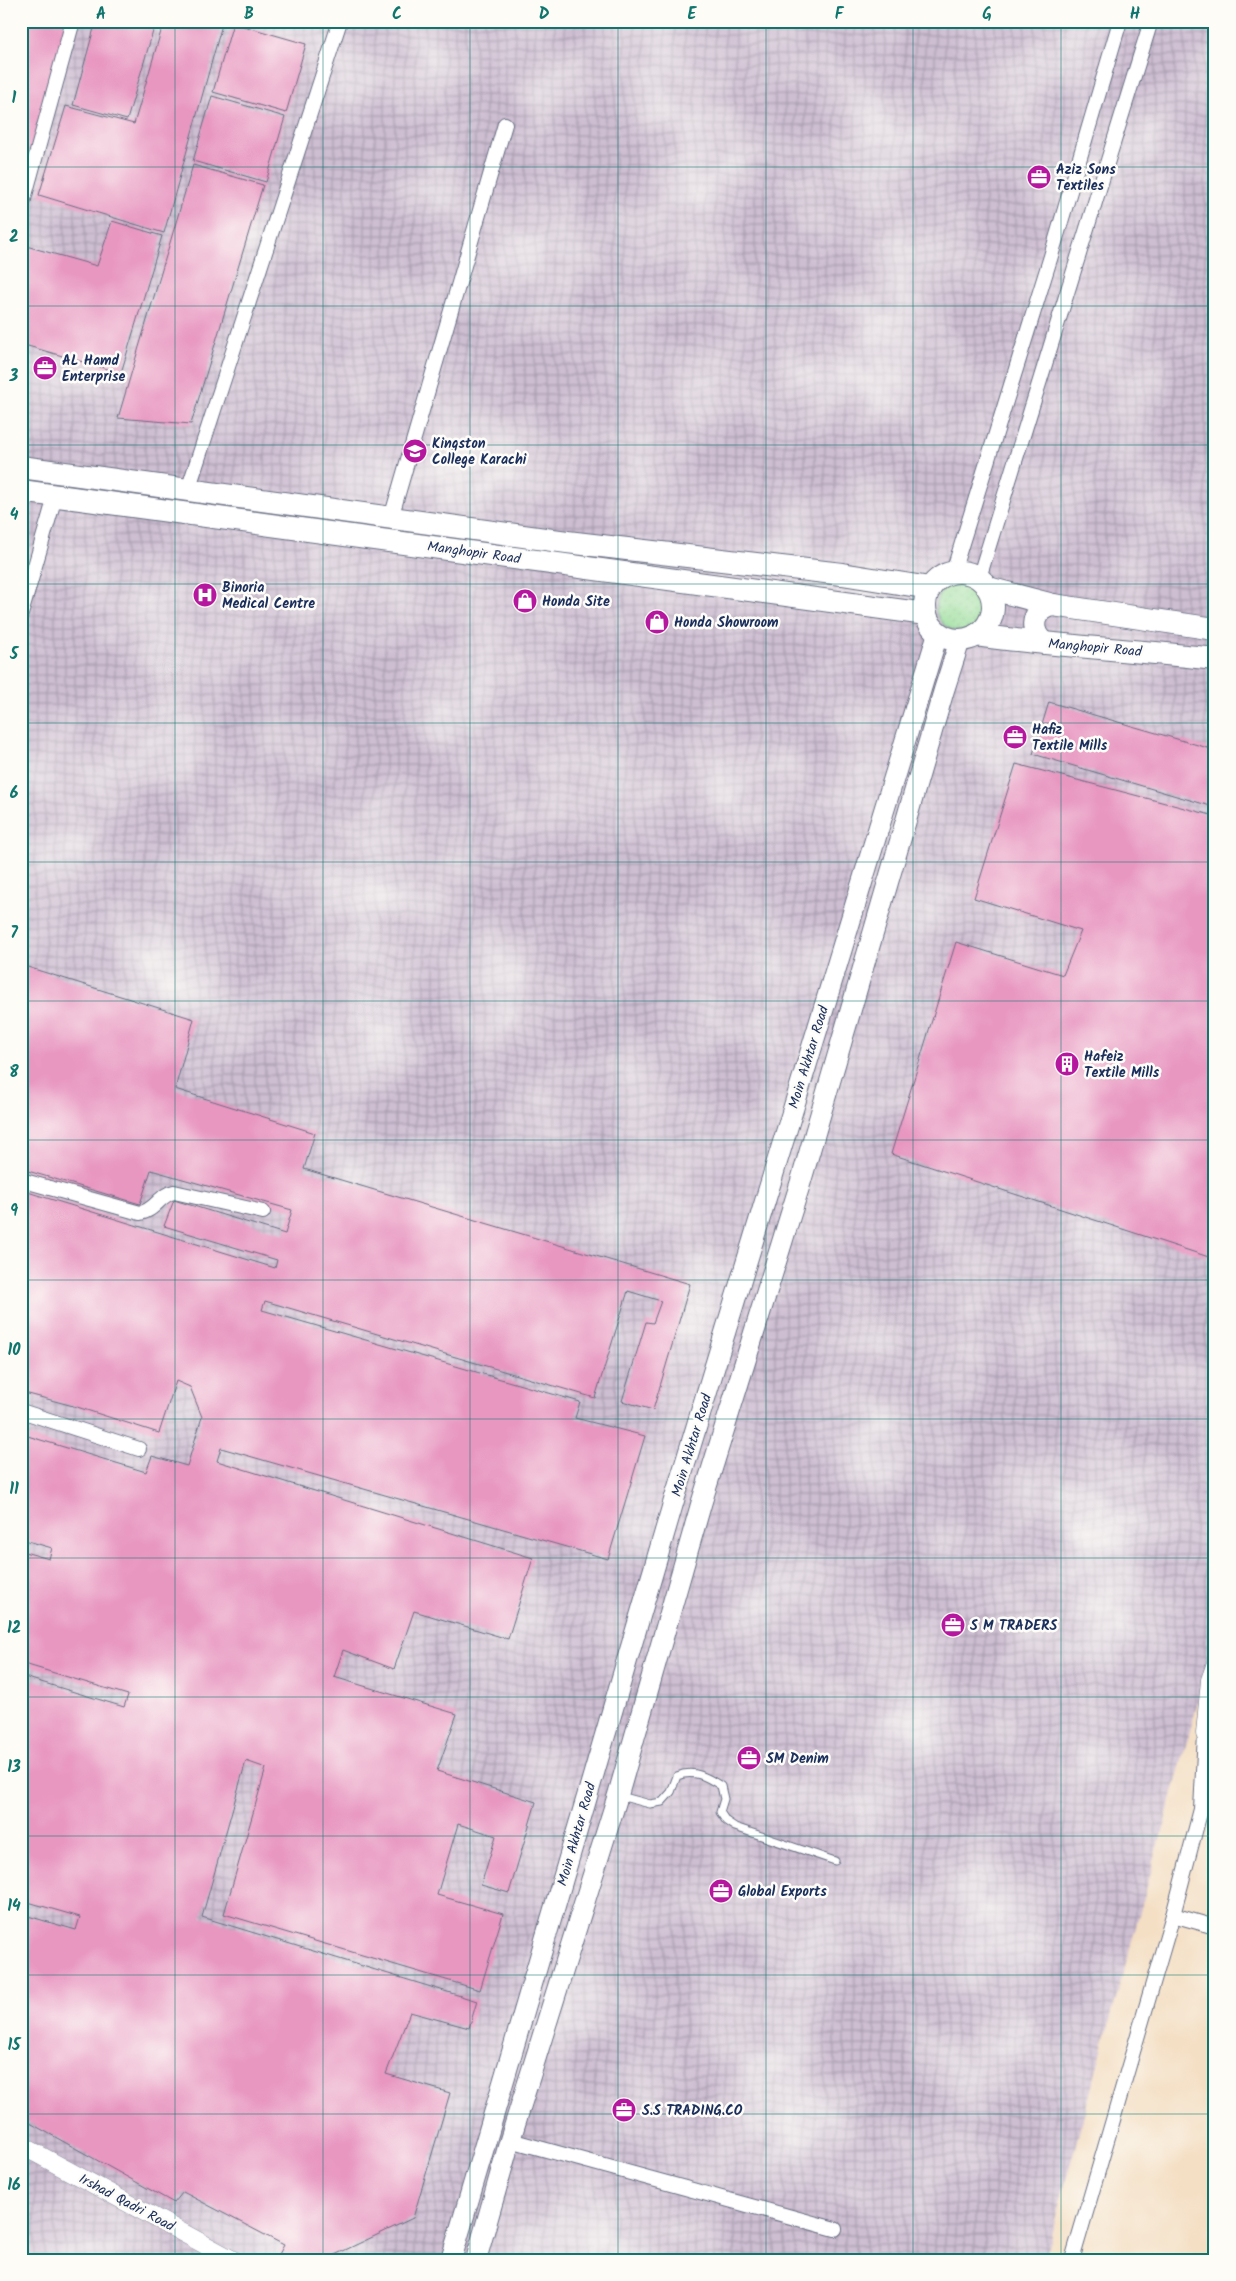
<svg xmlns="http://www.w3.org/2000/svg" width="1236" height="2281" font-family="Kalam,sans-serif">
<style>
.industrial{fill:url(#industrial-grid)}
.grass{fill:url(#grass-dots);stroke:#568479}
.building{fill:#e897c1}
.lines{fill:none;stroke-linecap:round;stroke-linejoin:round}
.service-casing{stroke:#676d82;stroke-width:9}
.minor-casing{stroke:#676d82;stroke-width:16}
.tertiary-casing{stroke:#676d82;stroke-width:19}
.secondary-casing{stroke:#676d82;stroke-width:22}
.primary-casing{stroke:#676d82;stroke-width:24}
.service{stroke:#fff;stroke-width:7}
.minor{stroke:#fff;stroke-width:14}
.tertiary{stroke:#fff;stroke-width:18}
.secondary{stroke:#fff;stroke-width:20}
.primary{stroke:#fff;stroke-width:22}
.grid{fill:none;stroke:#0f766e;stroke-width:1;stroke-opacity:0.55}
.labels{text-anchor:middle;stroke-width:5;stroke-linejoin:round;paint-order:stroke}
.poi-label{font-size:14px;font-weight:bold;fill:#1b2f5e;stroke:#fdfcf7;text-anchor:start}
.street-label{font-size:14px;fill:#1b2f5e;stroke:#fdfcf7}
.neatline{fill:none;stroke:#0f766e;stroke-width:2}
.grid-label{font-size:16px;text-anchor:middle;font-weight:bold;fill:#0f766e}
</style>
<defs>
<pattern id="industrial-grid" width="8" height="8" patternUnits="userSpaceOnUse" patternTransform="scale(1.25)"><rect width="8" height="8" fill="#cebed2"/><path d="M0 4h8M4 0v8" fill="none" stroke="#a69bae"/></pattern>
<pattern id="grass-dots" width="8" height="8" patternUnits="userSpaceOnUse" patternTransform="scale(1.25)"><rect width="8" height="8" fill="#92da94"/><path d="M2 2h.1M6 6h.1" fill="none" stroke="#7dbb82" stroke-width="1.8" stroke-linecap="round"/></pattern>
</defs>
<rect width="100%" height="100%" fill="#fdfcf7"/>
<filter id="ink" filterUnits="userSpaceOnUse"><feTurbulence type="fractalNoise" baseFrequency=".02" numOctaves="2"/><feDisplacementMap in="SourceGraphic" scale="10" xChannelSelector="R" yChannelSelector="G"/><feConvolveMatrix kernelMatrix="1 2 1 2 8 2 1 2 1" color-interpolation-filters="sRGB"/></filter>
<filter id="wash" filterUnits="userSpaceOnUse"><feTurbulence type="fractalNoise" baseFrequency=".0096" numOctaves="4" result="noise"/><feDisplacementMap in="SourceGraphic" scale="20" xChannelSelector="R" yChannelSelector="G"/><feGaussianBlur stdDeviation="1.12" result="paint"/><feColorMatrix in="noise" values="0 0 0 0 0 0 0 0 0 0 0 0 0 0 0 0 0 1.4 0 .05"/><feComposite in="paint" operator="in"/></filter>
<g filter="url(#wash)">
<rect width="100%" height="100%" fill="#f4dfc4"/>
<polygon class="industrial" points="21,21 1215,21 1215,1640 1044,2260 21,2260"/>
<circle class="grass" cx="960" cy="607" r="24"/>
<g id="blocks">
<g class="building">
<polygon points="21,21 68,21 21,184"/>
<polygon points="96,21 156,21 127,120 73,105"/>
<polygon points="164,21 223,21 164,233 39,195 66,106 134,124"/>
<polygon points="233,23 306,44 286,113 213,92"/>
<polygon points="212,96 285,117 266,182 193,161"/>
<polygon points="193,165 263,185 191,424 118,418"/>
<polygon points="112,221 162,236 121,373 21,344 21,259 26,246 97,266"/>
<polygon points="21,546 25,547 22,558 21,558"/>
<polygon points="1049,702 1215,750 1214,807 1033,754"/>
<polygon points="1016,764 1215,816 1215,1259 891,1154 956,942 1063,975 1081,931 974,898"/>
<polygon points="21,965 194,1019 175,1089 315,1133 304,1169 690,1284 653,1410 622,1401 646,1322 653,1323 661,1301 628,1291 595,1398 265,1301 262,1310 580,1402 575,1418 645,1436 608,1559 221,1448 217,1461 533,1558 508,1639 414,1611 394,1669 343,1650 334,1677 457,1714 437,1771 536,1802 509,1893 481,1885 496,1836 458,1824 437,1895 503,1914 480,1990 224,1914 266,1768 246,1761 202,1917 477,2001 469,2028 410,2012 386,2074 450,2093 413,2218 324,2260 276,2260 284,2245 183,2192 174,2203 21,2118 21,1914 76,1930 80,1917 21,1900 21,1676 124,1707 128,1695 21,1663 21,1551 49,1559 52,1548 21,1539 21,1434 146,1472 152,1456 187,1466 202,1417 190,1387 176,1381 159,1433 77,1407 21,1392 21,1190 275,1268 277,1260 164,1226 174,1200 285,1234 292,1210 151,1170 140,1204 21,1169"/>
</g>
</g>
</g>
<g filter="url(#ink)">
<use href="#blocks" fill-opacity="0" stroke="#676d82" stroke-width="1"/>
<g class="lines">
<defs>
<path id="service" d="M620,1796L650,1804L662,1802L671,1792L677,1776C694,1769 707,1777 721,1786L724,1799L720,1812L726,1821L735,1827L835,1861"/>
<g id="minor">
<polyline points="21,210 73,21"/>
<polyline points="188,490 340,21"/>
<polyline points="391,518 505,124"/>
<polyline points="953,572 1051,256 1120,21"/>
<polyline points="979,578 1151,21"/>
<polyline points="21,614 55,497"/>
<path d="M21,1180L140,1213C155,1211 160,1194 174,1192L263,1212"/>
<polyline points="21,1411 139,1449"/>
<polyline points="1173,1915 1215,1927"/>
<polyline points="510,2140 835,2229"/>
<polyline points="1072,2260 1173,1915 1201,1809 1205,1734"/>
</g>
<g id="tertiary">
<polyline points="1215,1666 1210,1680 1205,1734 1215,1737"/>
<polyline points="21,2145 233,2260"/>
</g>
<g id="secondary">
<polyline points="451,2260 675,1497 938,633"/>
<polyline points="476,2260 510,2140 618,1795 702,1501 801,1181 944,690 960,640"/>
</g>
<g id="primary">
<polyline points="21,467 567,542 842,574 930,588"/>
<polyline points="21,491 926,614"/>
<circle cx="959" cy="606" r="34"/>
<polyline points="988,588 1053,605 1215,629"/>
<path d="M976,635C1055,646 1135,650 1215,659"/>
<path d="M1044,643C1028,630 1032,609 1053,605"/>
</g>
</defs>
<use href="#service" class="service-casing"/>
<use href="#minor" class="minor-casing"/>
<use href="#tertiary" class="tertiary-casing"/>
<use href="#secondary" class="secondary-casing"/>
<use href="#primary" class="primary-casing"/>
<use href="#service" class="service"/>
<use href="#minor" class="minor"/>
<use href="#tertiary" class="tertiary"/>
<use href="#secondary" class="secondary"/>
<use href="#primary" class="primary"/>
</g>
</g>
<path class="grid" d="M175,21V2260M323,21V2260M470,21V2260M618,21V2260M766,21V2260M913,21V2260M1061,21V2260M21,167H1215M21,306H1215M21,445H1215M21,584H1215M21,723H1215M21,862H1215M21,1001H1215M21,1140H1215M21,1280H1215M21,1419H1215M21,1558H1215M21,1697H1215M21,1836H1215M21,1975H1215M21,2114H1215"/>
<defs>
<symbol id="office-disc" viewBox="-11 -11 22 22"><circle r="9.5" fill="#b5179e" stroke="#fdfcf7"/><path d="M-6-3h4V-5.5h4V-3h4V5H-6ZM-1-4.5V-3h2v-1.5ZM-6 0V1H6V0Z" fill="#fff"/></symbol>
<symbol id="university-disc" viewBox="-11 -11 22 22"><circle r="9.5" fill="#b5179e" stroke="#fdfcf7"/><path d="M0-5L7-2L0 1L-7-2ZM-4 1L0 2.5L4 1V4Q0 6-4 4Z" fill="#fff"/></symbol>
<symbol id="hospital-disc" viewBox="-11 -11 22 22"><circle r="9.5" fill="#b5179e" stroke="#fdfcf7"/><path d="M-5-5h3v3.5h4V-5h3V5h-3V1.5h-4V5h-3Z" fill="#fff"/></symbol>
<symbol id="shop-disc" viewBox="-11 -11 22 22"><circle r="9.5" fill="#b5179e" stroke="#fdfcf7"/><path d="M-5-2.5h2.3a2.7 3.5 0 0 1 5.4 0H5L5.5 6h-11ZM-1.5-2.5h3a1.5 2.3 0 0 0-3 0Z" fill="#fff"/></symbol>
<symbol id="building-disc" viewBox="-11 -11 22 22"><circle r="9.5" fill="#b5179e" stroke="#fdfcf7"/><path d="M-4-6H4V6H1V3H-1V6H-4ZM-2.5-4.3h1.7v1.8h-1.7ZM.8-4.3h1.7v1.8H.8ZM-2.5-1h1.7V.8h-1.7ZM.8-1h1.7V.8H.8Z" fill="#fff"/></symbol>
</defs>
<g fill-rule="evenodd">
<use href="#office-disc" x="1025" y="163" width="28" height="28"/>
<use href="#office-disc" x="31" y="354" width="28" height="28"/>
<use href="#university-disc" x="401" y="437" width="28" height="28"/>
<use href="#hospital-disc" x="191" y="581" width="28" height="28"/>
<use href="#shop-disc" x="511" y="587" width="28" height="28"/>
<use href="#shop-disc" x="643" y="608" width="28" height="28"/>
<use href="#office-disc" x="1001" y="723" width="28" height="28"/>
<use href="#building-disc" x="1053" y="1050" width="28" height="28"/>
<use href="#office-disc" x="939" y="1611" width="28" height="28"/>
<use href="#office-disc" x="735" y="1744" width="28" height="28"/>
<use href="#office-disc" x="707" y="1877" width="28" height="28"/>
<use href="#office-disc" x="610" y="2096" width="28" height="28"/>
</g>
<g class="labels">
<g class="poi-label">
<text x="1056" y="174">Aziz Sons<tspan x="1056" dy="16">Textiles</tspan></text>
<text x="62" y="365">AL Hamd<tspan x="62" dy="16">Enterprise</tspan></text>
<text x="432" y="448">Kingston<tspan x="432" dy="16">College Karachi</tspan></text>
<text x="222" y="592">Binoria<tspan x="222" dy="16">Medical Centre</tspan></text>
<text x="542" y="606">Honda Site</text>
<text x="674" y="627">Honda Showroom</text>
<text x="1032" y="734">Hafiz<tspan x="1032" dy="16">Textile Mills</tspan></text>
<text x="1084" y="1061">Hafeiz<tspan x="1084" dy="16">Textile Mills</tspan></text>
<text x="970" y="1630">S M TRADERS</text>
<text x="766" y="1763">SM Denim</text>
<text x="738" y="1896">Global Exports</text>
<text x="642" y="2115">S.S TRADING.CO</text>
</g>
<g class="street-label">
<text transform="translate(474 552) rotate(8)" y="5">Manghopir Road</text>
<text transform="translate(1095 647) rotate(5)" y="5">Manghopir Road</text>
<text transform="translate(808 1057) rotate(-73)" y="5">Moin Akhtar Road</text>
<text transform="translate(691 1445) rotate(-73)" y="5">Moin Akhtar Road</text>
<text transform="translate(576 1834) rotate(-74)" y="5">Moin Akhtar Road</text>
<text transform="translate(127 2202) rotate(28)" y="5">Irshad Qadri Road</text>
</g>
</g>
<rect width="1236" height="2281" fill="none" stroke="#fdfcf7" stroke-width="55"/>
<rect x="28" y="28" width="1180" height="2226" class="neatline"/>
<g class="grid-label">
<text x="101" y="19">A</text>
<text x="249" y="19">B</text>
<text x="397" y="19">C</text>
<text x="544" y="19">D</text>
<text x="692" y="19">E</text>
<text x="839" y="19">F</text>
<text x="987" y="19">G</text>
<text x="1135" y="19">H</text>
<text x="14" y="103">1</text>
<text x="14" y="242">2</text>
<text x="14" y="381">3</text>
<text x="14" y="520">4</text>
<text x="14" y="659">5</text>
<text x="14" y="798">6</text>
<text x="14" y="938">7</text>
<text x="14" y="1077">8</text>
<text x="14" y="1216">9</text>
<text x="14" y="1355">10</text>
<text x="14" y="1494">11</text>
<text x="14" y="1633">12</text>
<text x="14" y="1772">13</text>
<text x="14" y="1911">14</text>
<text x="14" y="2050">15</text>
<text x="14" y="2190">16</text>
</g>
</svg>
